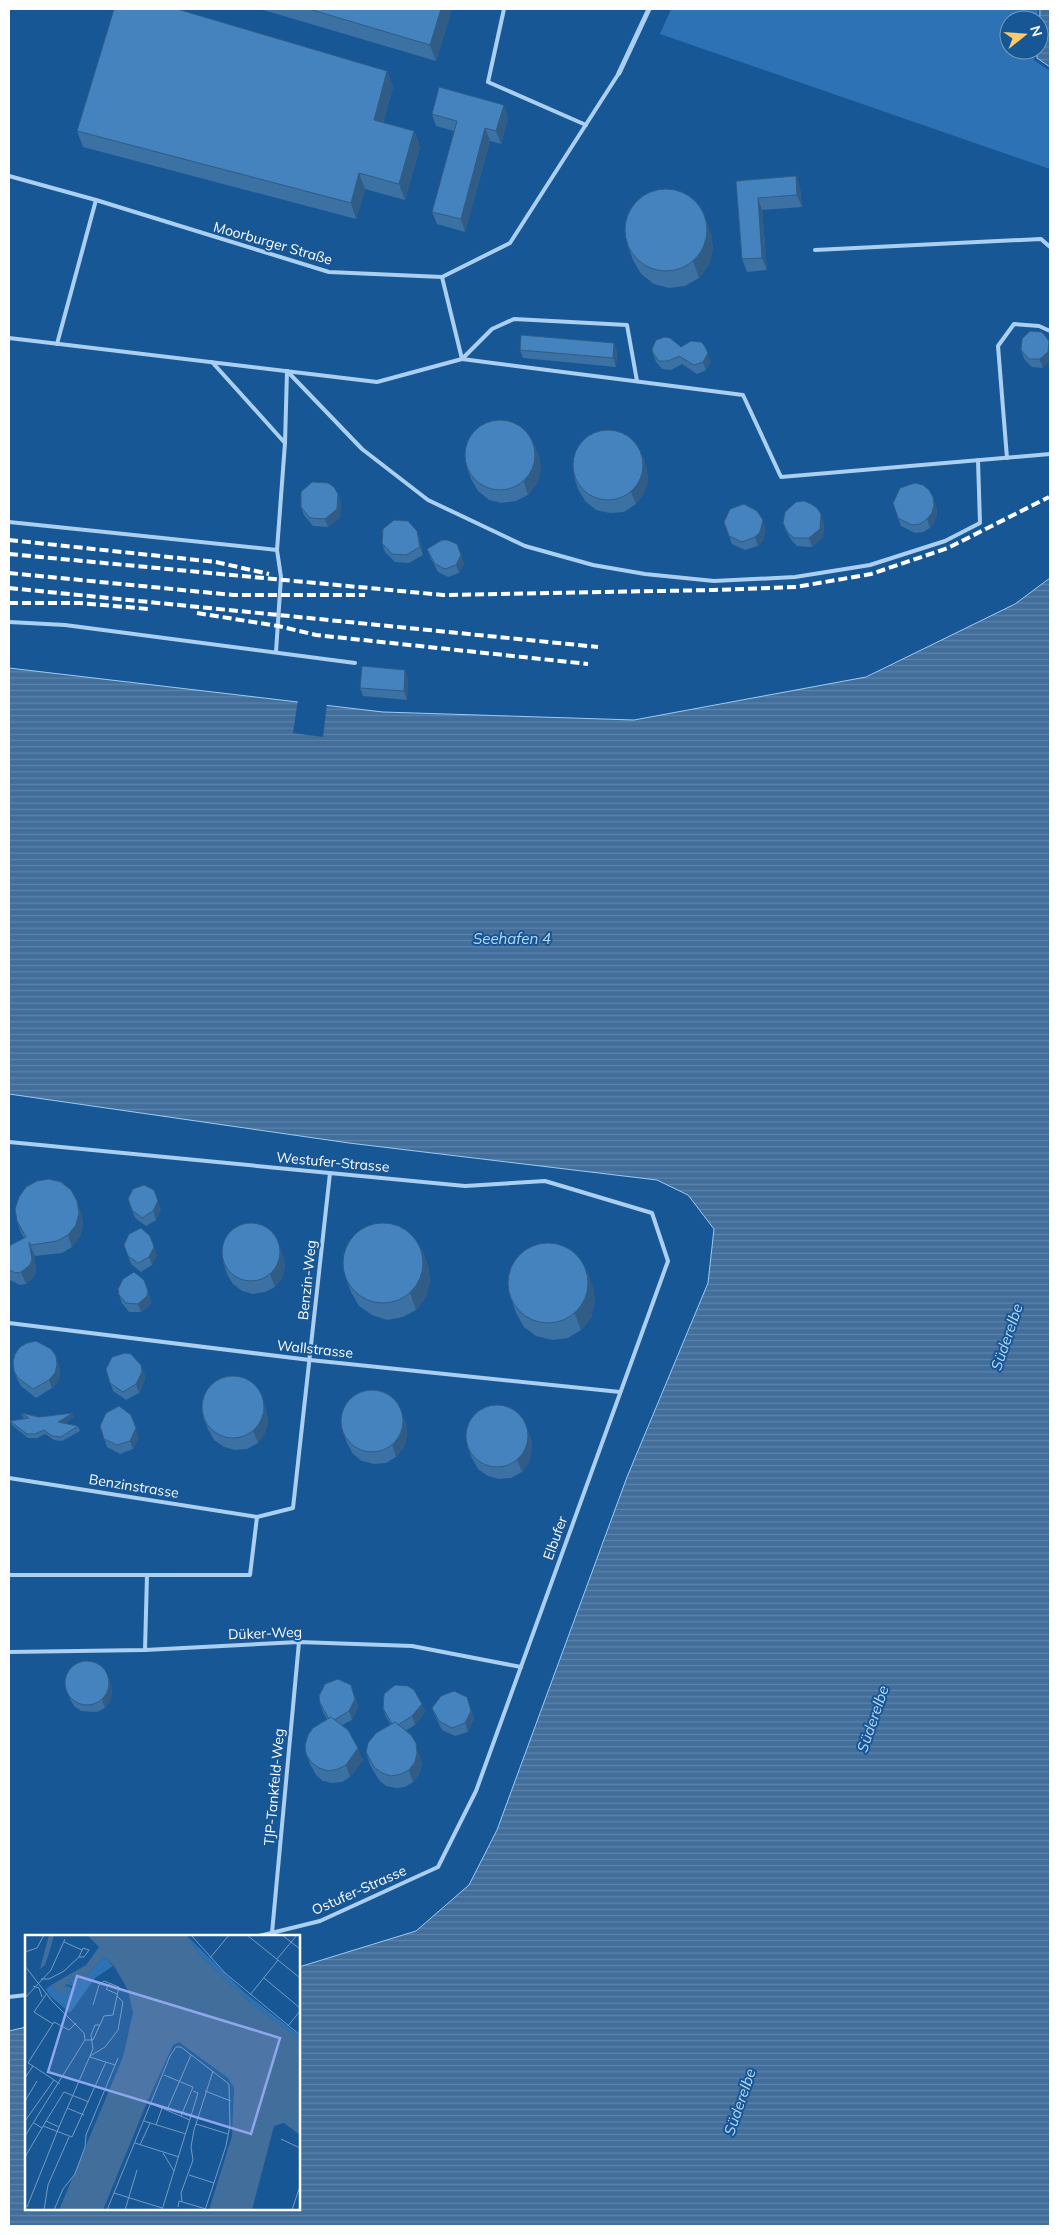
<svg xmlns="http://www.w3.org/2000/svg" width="1059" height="2235" font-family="Mulish,sans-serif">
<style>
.green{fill:#2c72b4}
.water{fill:url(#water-rules);stroke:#9dcaf3}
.pier{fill:#185795}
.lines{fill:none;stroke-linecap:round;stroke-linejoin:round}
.service{stroke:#aacff0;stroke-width:4}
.minor{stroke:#aacff0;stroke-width:5}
.rail{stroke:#fff;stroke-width:4;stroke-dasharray:9 4;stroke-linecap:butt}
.wall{fill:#3b71a3}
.shaded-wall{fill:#305c85}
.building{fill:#4583be;stroke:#305c85}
.labels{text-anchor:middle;stroke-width:4;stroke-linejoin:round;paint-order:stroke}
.street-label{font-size:14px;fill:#fff;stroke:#185795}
.water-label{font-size:15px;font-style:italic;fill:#b7d8f7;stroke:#185795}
.inset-road{fill:none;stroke:#749abf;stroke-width:1}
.view{fill:#8ea6ec;fill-opacity:0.15;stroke:#8ea6ec;stroke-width:2.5}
.inset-edge{fill:none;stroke:#fff;stroke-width:2.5}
</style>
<defs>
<pattern id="water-rules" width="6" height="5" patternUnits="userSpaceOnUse" patternTransform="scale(1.25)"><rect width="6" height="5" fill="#426e9b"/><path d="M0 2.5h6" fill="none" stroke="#5e84aa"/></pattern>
</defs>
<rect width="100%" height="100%" fill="#185795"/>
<polygon class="green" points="671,9 1038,9 1037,20 1009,20 1009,50 1035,50 1034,60 1050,71 1050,169 660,34"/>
<g class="water">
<polygon points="1040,9 1050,9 1050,67 1037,58 1037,50 1039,50"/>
<polygon points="1050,578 1050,2226 9,2226 9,2031 26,2027 26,2209 299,2209 299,1967 416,1931 469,1885 497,1830 627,1477 708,1283 714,1229 688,1195 657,1180 349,1143 9,1094 9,668 383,712 634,720 866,677 1015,604"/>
</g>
<polygon class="pier" points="298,700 327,703 323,737 293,733"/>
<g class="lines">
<g class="service">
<polyline points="504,9 488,82 586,125"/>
<polyline points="9,176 96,200 329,272 442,277 510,243 619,73"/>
<polyline points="815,250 1041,239 1050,247"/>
<polyline points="442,277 462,359 743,395 781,477 1050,454"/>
<polyline points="9,338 377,382 462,359 492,329 514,319 627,325 637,381"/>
<polyline points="57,344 96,200"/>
<polyline points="212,362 285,443"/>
<polyline points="287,371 362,449 428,500 525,546 593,565 645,574 714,581 795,577 870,565 945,541 980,523 978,460"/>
<polyline points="1007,458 998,346 1014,324 1039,326 1050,331"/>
<polyline points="9,522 277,550"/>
<polyline points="9,622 65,625 355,663"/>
<polyline points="276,652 281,577 277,550 285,443 287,371"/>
<polyline points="9,1142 465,1186 545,1181 652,1213 668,1261 476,1791 438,1867 320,1921 259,1936"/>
<polyline points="9,1323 310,1360 620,1392"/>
<polyline points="9,1478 257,1517 293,1508 330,1173"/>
<polyline points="9,1575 250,1575 257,1517"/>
<polyline points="145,1650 147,1575"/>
<polyline points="9,1652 145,1650 299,1642 412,1646 521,1667"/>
<polyline points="272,1933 299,1642"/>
<polyline points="9,1997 26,1995"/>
</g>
<polyline class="minor" points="619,73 649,9"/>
<g class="rail">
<polyline points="9,540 216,562 269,574"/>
<polyline points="9,554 443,595 714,590 796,587 871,574 948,548 1049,497"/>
<polyline points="9,573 233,595 365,595"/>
<polyline points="9,588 598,647"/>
<polyline points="9,603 79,603 149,609"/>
<polyline points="197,613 278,626 316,635 588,664"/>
</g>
</g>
<g class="wall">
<polygon points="260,9 452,9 436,61"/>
<polygon points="387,71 393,87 383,123 414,131 420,147 405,200 365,189 356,219 83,147 77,131"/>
<polygon points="504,105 508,118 501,144 490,141 465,232 437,224 432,212 454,131 436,126 432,114"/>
<polygon points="796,176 800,188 802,207 762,210 767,270 747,272 742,259 736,181"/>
<polygon points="711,233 713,249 709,265 699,278 685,286 669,288 654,284 641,274 633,260 627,244"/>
<polygon points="1030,331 1043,368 1032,367 1024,359 1021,350"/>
<polygon points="614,343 617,352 616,367 523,358 520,350"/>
<polygon points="681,347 711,362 706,370 697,374 682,364 671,370 662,369 656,362 653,353"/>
<polygon points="534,444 539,456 541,470 537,483 528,495 516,501 502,503 489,500 478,491 471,479 467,467"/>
<polygon points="642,454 646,466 648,480 644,493 636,504 624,512 610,513 596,510 585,501 578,489 574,477"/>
<polygon points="338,494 341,502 340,517 328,527 313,526 304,515 301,507"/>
<polygon points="893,503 936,506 937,514 935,521 930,528 923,532 915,533 901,526"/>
<polygon points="783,523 824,523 823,537 812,547 797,546 792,541 786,531"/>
<polygon points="766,529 763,540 758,546 745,550 732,544 729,536"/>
<polygon points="417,531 420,540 423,555 409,563 395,562 385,552 382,543"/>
<polygon points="427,549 464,563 459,573 448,577 438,572 430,557"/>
<polygon points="408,678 407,700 363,696 360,688"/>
<polygon points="128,1199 161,1209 156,1220 146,1226 135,1218"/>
<polygon points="81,1212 83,1225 80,1237 72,1247 62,1253 35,1256 34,1254 36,1271 34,1277 26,1284 20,1285 10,1280 9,1278 9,1246 24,1238 21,1233 17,1221"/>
<polygon points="124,1245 157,1255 152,1265 141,1272 131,1264"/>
<polygon points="422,1249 428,1266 430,1281 426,1297 416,1310 403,1317 387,1320 372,1315 359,1306 351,1292 345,1276"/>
<polygon points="283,1255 285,1267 282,1278 275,1287 265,1292 253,1294 242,1291 233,1284 227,1274 223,1262"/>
<polygon points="593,1286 595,1302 591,1318 581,1330 568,1338 552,1340 536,1336 524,1327 516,1313 510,1296"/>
<polygon points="119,1295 151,1299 150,1305 141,1312 129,1312 122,1303"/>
<polygon points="59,1365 60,1373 58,1382 52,1388 36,1398 21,1386 17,1379 14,1371"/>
<polygon points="141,1365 144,1373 145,1380 139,1393 126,1400 113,1391 106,1369"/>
<polygon points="262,1397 266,1409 268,1421 265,1433 258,1443 247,1449 235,1450 224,1447 214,1440 208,1429 203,1417"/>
<polygon points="401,1411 406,1423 407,1435 404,1447 396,1457 386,1463 374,1464 362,1461 353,1454 347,1443 342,1431"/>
<polygon points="21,1413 39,1417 74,1417 64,1423 78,1426 80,1431 62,1441 54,1440 45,1434 37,1438 28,1438 12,1425 10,1421 25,1419 23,1417"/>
<polygon points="100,1426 139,1437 133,1449 120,1454 107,1447"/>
<polygon points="526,1426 531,1438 532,1450 529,1462 522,1472 511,1478 499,1479 488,1476 478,1469 472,1458 467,1446"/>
<polygon points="111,1684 112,1693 110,1701 105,1708 97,1712 81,1711 74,1706 70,1699 67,1690"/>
<polygon points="351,1685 358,1707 352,1720 342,1725 363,1760 350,1777 342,1782 332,1783 323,1781 316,1775 311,1766 306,1754 327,1719 323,1712 320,1703"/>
<polygon points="467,1697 474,1719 468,1732 455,1736 442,1730 435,1716 432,1708"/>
<polygon points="422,1704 425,1712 415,1725 405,1731 420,1756 422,1765 419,1774 413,1782 405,1787 396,1788 386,1786 379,1780 370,1765 366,1752 391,1725 386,1717 383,1708"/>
</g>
<g class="shaded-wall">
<polygon points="441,9 452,9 436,61 430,45"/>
<polygon points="387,71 393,87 379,136 374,120"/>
<polygon points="504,105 508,118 501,144 496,131"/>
<polygon points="485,128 490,141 465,232 461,219"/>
<polygon points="414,131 420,147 405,200 399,184"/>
<polygon points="359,173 365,189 356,219 351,203"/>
<polygon points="796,176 800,188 802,207 797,195"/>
<polygon points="758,198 762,210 767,270 762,258"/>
<polygon points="705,217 711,233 713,249 709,265 699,278 693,261"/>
<polygon points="1049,341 1050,344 1050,361 1043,368 1040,359"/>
<polygon points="614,343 617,352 616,367 613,358"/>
<polygon points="704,345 711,362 706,370 703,362"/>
<polygon points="534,444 539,456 541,470 537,483 528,495 524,482"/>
<polygon points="642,454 646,466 648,480 644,493 636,504 631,492"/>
<polygon points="338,494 341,502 340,517 328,527 325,519"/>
<polygon points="933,497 936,506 937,514 935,521 930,528 927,519"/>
<polygon points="821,514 824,523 823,537 812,547 809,538"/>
<polygon points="763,520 766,529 763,540 758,546 755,537"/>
<polygon points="417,531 420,540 423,555 420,547"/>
<polygon points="457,544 464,563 459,573 456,565"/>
<polygon points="405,670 408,678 407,700 404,691"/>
<polygon points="157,1199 161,1209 156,1220 153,1211"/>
<polygon points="77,1201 81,1212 83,1225 80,1237 72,1247 68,1235"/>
<polygon points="29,1242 34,1254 36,1271 34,1277 26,1284 21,1272"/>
<polygon points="279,1243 283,1255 285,1267 282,1278 275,1287 270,1274"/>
<polygon points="153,1244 157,1255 152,1265 149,1257"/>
<polygon points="422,1249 428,1266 430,1281 426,1297 416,1310 410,1293"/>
<polygon points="587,1270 593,1286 595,1302 591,1318 581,1330 575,1314"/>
<polygon points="144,1280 151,1299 150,1305 141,1312 138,1304"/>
<polygon points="56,1356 59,1365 60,1373 58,1382 52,1388 49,1380"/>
<polygon points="141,1365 144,1373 145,1380 139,1393 136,1384"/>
<polygon points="262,1397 266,1409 268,1421 265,1433 258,1443 253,1430"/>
<polygon points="401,1411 406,1423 407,1435 404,1447 396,1457 392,1444"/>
<polygon points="73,1413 74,1417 60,1426 58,1422"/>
<polygon points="131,1415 139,1437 133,1449 130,1441"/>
<polygon points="526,1426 531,1438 532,1450 529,1462 522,1472 517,1459"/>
<polygon points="108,1676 111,1684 112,1693 110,1701 105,1708 102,1700"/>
<polygon points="355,1699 358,1707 352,1720 349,1711"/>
<polygon points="422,1704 425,1712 415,1725 412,1716"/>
<polygon points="471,1711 474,1719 468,1732 465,1723"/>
<polygon points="416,1743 420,1756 422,1765 419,1774 413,1782 409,1770"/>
<polygon points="358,1748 363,1760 350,1777 346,1765"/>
</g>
<g class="building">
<polygon points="114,9 177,9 387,71 374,120 414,131 399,184 359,173 351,203 77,131"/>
<polygon points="309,9 441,9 430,45"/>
<polygon points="439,87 504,105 496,131 485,128 461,219 432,212 457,121 432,114"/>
<polygon points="796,176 797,195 758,198 762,258 742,259 736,181"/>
<circle cx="666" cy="230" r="41"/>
<polygon points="1030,331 1042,332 1049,341 1048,352 1040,359 1029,359 1021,350 1022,339"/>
<polygon points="521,335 614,343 613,358 520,350"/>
<polygon points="665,337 670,338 681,347 691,341 701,342 704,345 708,353 703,362 694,365 679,356 668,361 659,361 653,353 652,349 656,340"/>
<circle cx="500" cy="455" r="35"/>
<circle cx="608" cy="465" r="35"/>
<polygon points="312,482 328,483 334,487 338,494 337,509 325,519 310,518 301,507 301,492"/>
<polygon points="915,483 923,485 929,490 933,497 934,505 932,513 927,519 920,524 912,525 898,518 893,503 900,488"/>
<polygon points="804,501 811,504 817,508 821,514 820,529 809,538 794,538 788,533 783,523 785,512 796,502"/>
<polygon points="744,504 757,511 763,520 760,532 755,537 742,542 729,536 724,522 730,509"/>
<polygon points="394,520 408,521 417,531 420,547 406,555 392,554 382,543 383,529"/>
<polygon points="442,540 447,540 457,544 461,555 456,565 445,569 435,564 427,549"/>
<polygon points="362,666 405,670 404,691 360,688"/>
<polygon points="49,1179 61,1182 71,1190 77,1201 79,1213 76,1225 68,1235 57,1241 31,1245 29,1242 32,1259 30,1265 21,1272 16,1273 9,1270 9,1246 26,1237 17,1221 15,1209 19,1197 26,1187 37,1181"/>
<polygon points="144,1185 154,1190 158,1201 153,1211 142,1218 132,1210 128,1199 133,1189"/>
<circle cx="383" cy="1263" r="40"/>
<circle cx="251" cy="1252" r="29"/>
<polygon points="141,1228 150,1236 154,1247 149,1257 138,1263 128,1256 124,1245 129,1234"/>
<circle cx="548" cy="1283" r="40"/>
<polygon points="134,1272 144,1280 148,1291 147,1296 138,1304 126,1303 119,1295 118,1289 123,1279"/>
<polygon points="36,1341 51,1349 56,1356 57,1365 55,1373 49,1380 33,1389 18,1378 14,1371 13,1362 15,1354 20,1347 27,1343"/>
<polygon points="125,1353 131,1354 141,1365 142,1372 136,1384 123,1392 110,1383 106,1369 112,1357"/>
<circle cx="233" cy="1407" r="31"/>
<circle cx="372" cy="1421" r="31"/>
<circle cx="497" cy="1436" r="31"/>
<polygon points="119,1406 131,1415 136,1428 130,1441 117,1445 104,1439 100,1426 106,1413"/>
<polygon points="21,1413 39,1417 73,1413 58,1422 78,1426 61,1437 52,1436 44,1430 35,1434 27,1434 10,1421 29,1418"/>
<circle cx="87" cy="1683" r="22"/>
<polygon points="338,1679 351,1685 355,1699 349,1711 334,1720 331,1717 329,1719 320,1703 319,1696 325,1684"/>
<polygon points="395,1685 408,1686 414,1690 422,1704 412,1716 398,1725 395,1722 392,1724 383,1708 384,1694"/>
<polygon points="454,1691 467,1697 471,1711 465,1723 452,1728 439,1721 432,1708 441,1696"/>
<polygon points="331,1717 348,1730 358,1748 346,1765 338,1769 328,1771 319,1768 311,1762 306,1754 305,1745 308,1735 313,1728"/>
<polygon points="395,1722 411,1735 416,1743 417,1753 415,1762 409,1770 401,1774 391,1776 382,1773 374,1767 366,1752 368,1743 376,1733"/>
</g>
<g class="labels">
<g class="street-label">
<text transform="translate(273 243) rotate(16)" y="5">Moorburger Straße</text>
<text transform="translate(333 1162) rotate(5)" y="5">Westufer-Strasse</text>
<text transform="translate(307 1280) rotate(-84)" y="5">Benzin-Weg</text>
<text transform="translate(315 1349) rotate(6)" y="5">Wallstrasse</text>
<text transform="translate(134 1486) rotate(9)" y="5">Benzinstrasse</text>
<text transform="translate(555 1538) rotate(-70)" y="5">Elbufer</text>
<text transform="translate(265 1633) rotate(-2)" y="5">Düker-Weg</text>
<text transform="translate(274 1787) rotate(-85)" y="5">TJP-Tankfeld-Weg</text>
<text transform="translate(359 1890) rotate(-24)" y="5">Ostufer-Strasse</text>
</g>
<g class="water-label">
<text x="512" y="944">Seehafen 4</text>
<text transform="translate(1007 1337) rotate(-71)" y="5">Süderelbe</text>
<text transform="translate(873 1719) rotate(-71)" y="5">Süderelbe</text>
<text transform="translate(740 2102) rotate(-71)" y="5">Süderelbe</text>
</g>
</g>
<g transform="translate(25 1935)">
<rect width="275" height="275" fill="#185795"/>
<path d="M79,22L88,31L70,43L45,78L25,61L21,54L26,50L34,58H44L39,52L41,50L48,54L50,52L43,45L50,42L57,45Z" fill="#2c72b4"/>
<path d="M161,0L219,57L275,101V105L221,64L176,21Z" fill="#2c72b4"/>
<path d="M24,0H29L24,18L20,30L15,34ZM62,0H161L176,21L221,64L275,105V200L259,188L249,191L227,275H184L207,201L209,153L203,143L154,107L148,110L123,165L78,275H34L98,122L108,78L103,55L89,31L79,22L57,45L50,42L43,45L50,52L41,49L39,52L44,58H34L26,50L61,30L69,19L74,12Z" fill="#426e9b"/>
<path class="inset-road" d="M166,0L200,38L275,100M222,0L275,43M257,0L275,14M39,7L57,15M0,17L12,13L19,0M185,23L204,0M252,24L272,0M0,31L27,66L59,98L60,105L0,201M239,43L275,73M16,44H24L39,36L54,22H59L64,15L58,13L54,22M86,48L81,54L92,59M8,51L14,53L17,62M22,58L9,77L28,89M225,60L253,25M0,63L26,35L40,4M263,91L275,76M60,105H68L79,81L88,80L94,52L79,46L74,50L68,70M65,121L80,112L93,95L98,67L92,61M65,122L90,130M8,131L29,145M139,140L168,152L156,181M0,143L8,131L3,128L29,87L44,95L51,88M180,156L206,166M0,166L12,146M127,169L165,185M42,173L59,180M142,175L166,120M0,186L29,145L35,149M21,186L39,157L64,167M119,186L161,199M9,188L17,193L21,186L34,192L68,114L66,100L70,90H75M171,189L203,199M131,190L137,173M18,191L47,202L81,127M256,204L275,213M110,208L154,222M115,210L125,188M138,218L149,236M0,222L17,193M164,240L189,248M89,258L137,273M157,267L156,258L168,225L166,212L169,195L188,136M2,272L34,192M153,272L154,266L181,274M19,275L23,250L44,202M29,275L38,254L50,239L60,212L61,200L93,123M82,275L145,121L151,112H156L204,149L205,190L201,211L180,275M100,275L112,235M137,275L173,158L168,156M267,275L275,251"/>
<path class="view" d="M52,41L255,103L226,199L23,137Z"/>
<rect width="275" height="275" class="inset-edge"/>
</g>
<rect width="1059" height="2235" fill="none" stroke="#ffffff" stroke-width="20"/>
<g transform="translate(1024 35) rotate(73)"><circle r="24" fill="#185795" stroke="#749abf"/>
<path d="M0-4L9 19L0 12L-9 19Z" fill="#ffca6a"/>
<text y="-8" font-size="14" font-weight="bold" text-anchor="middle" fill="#ffffff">N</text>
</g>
</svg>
